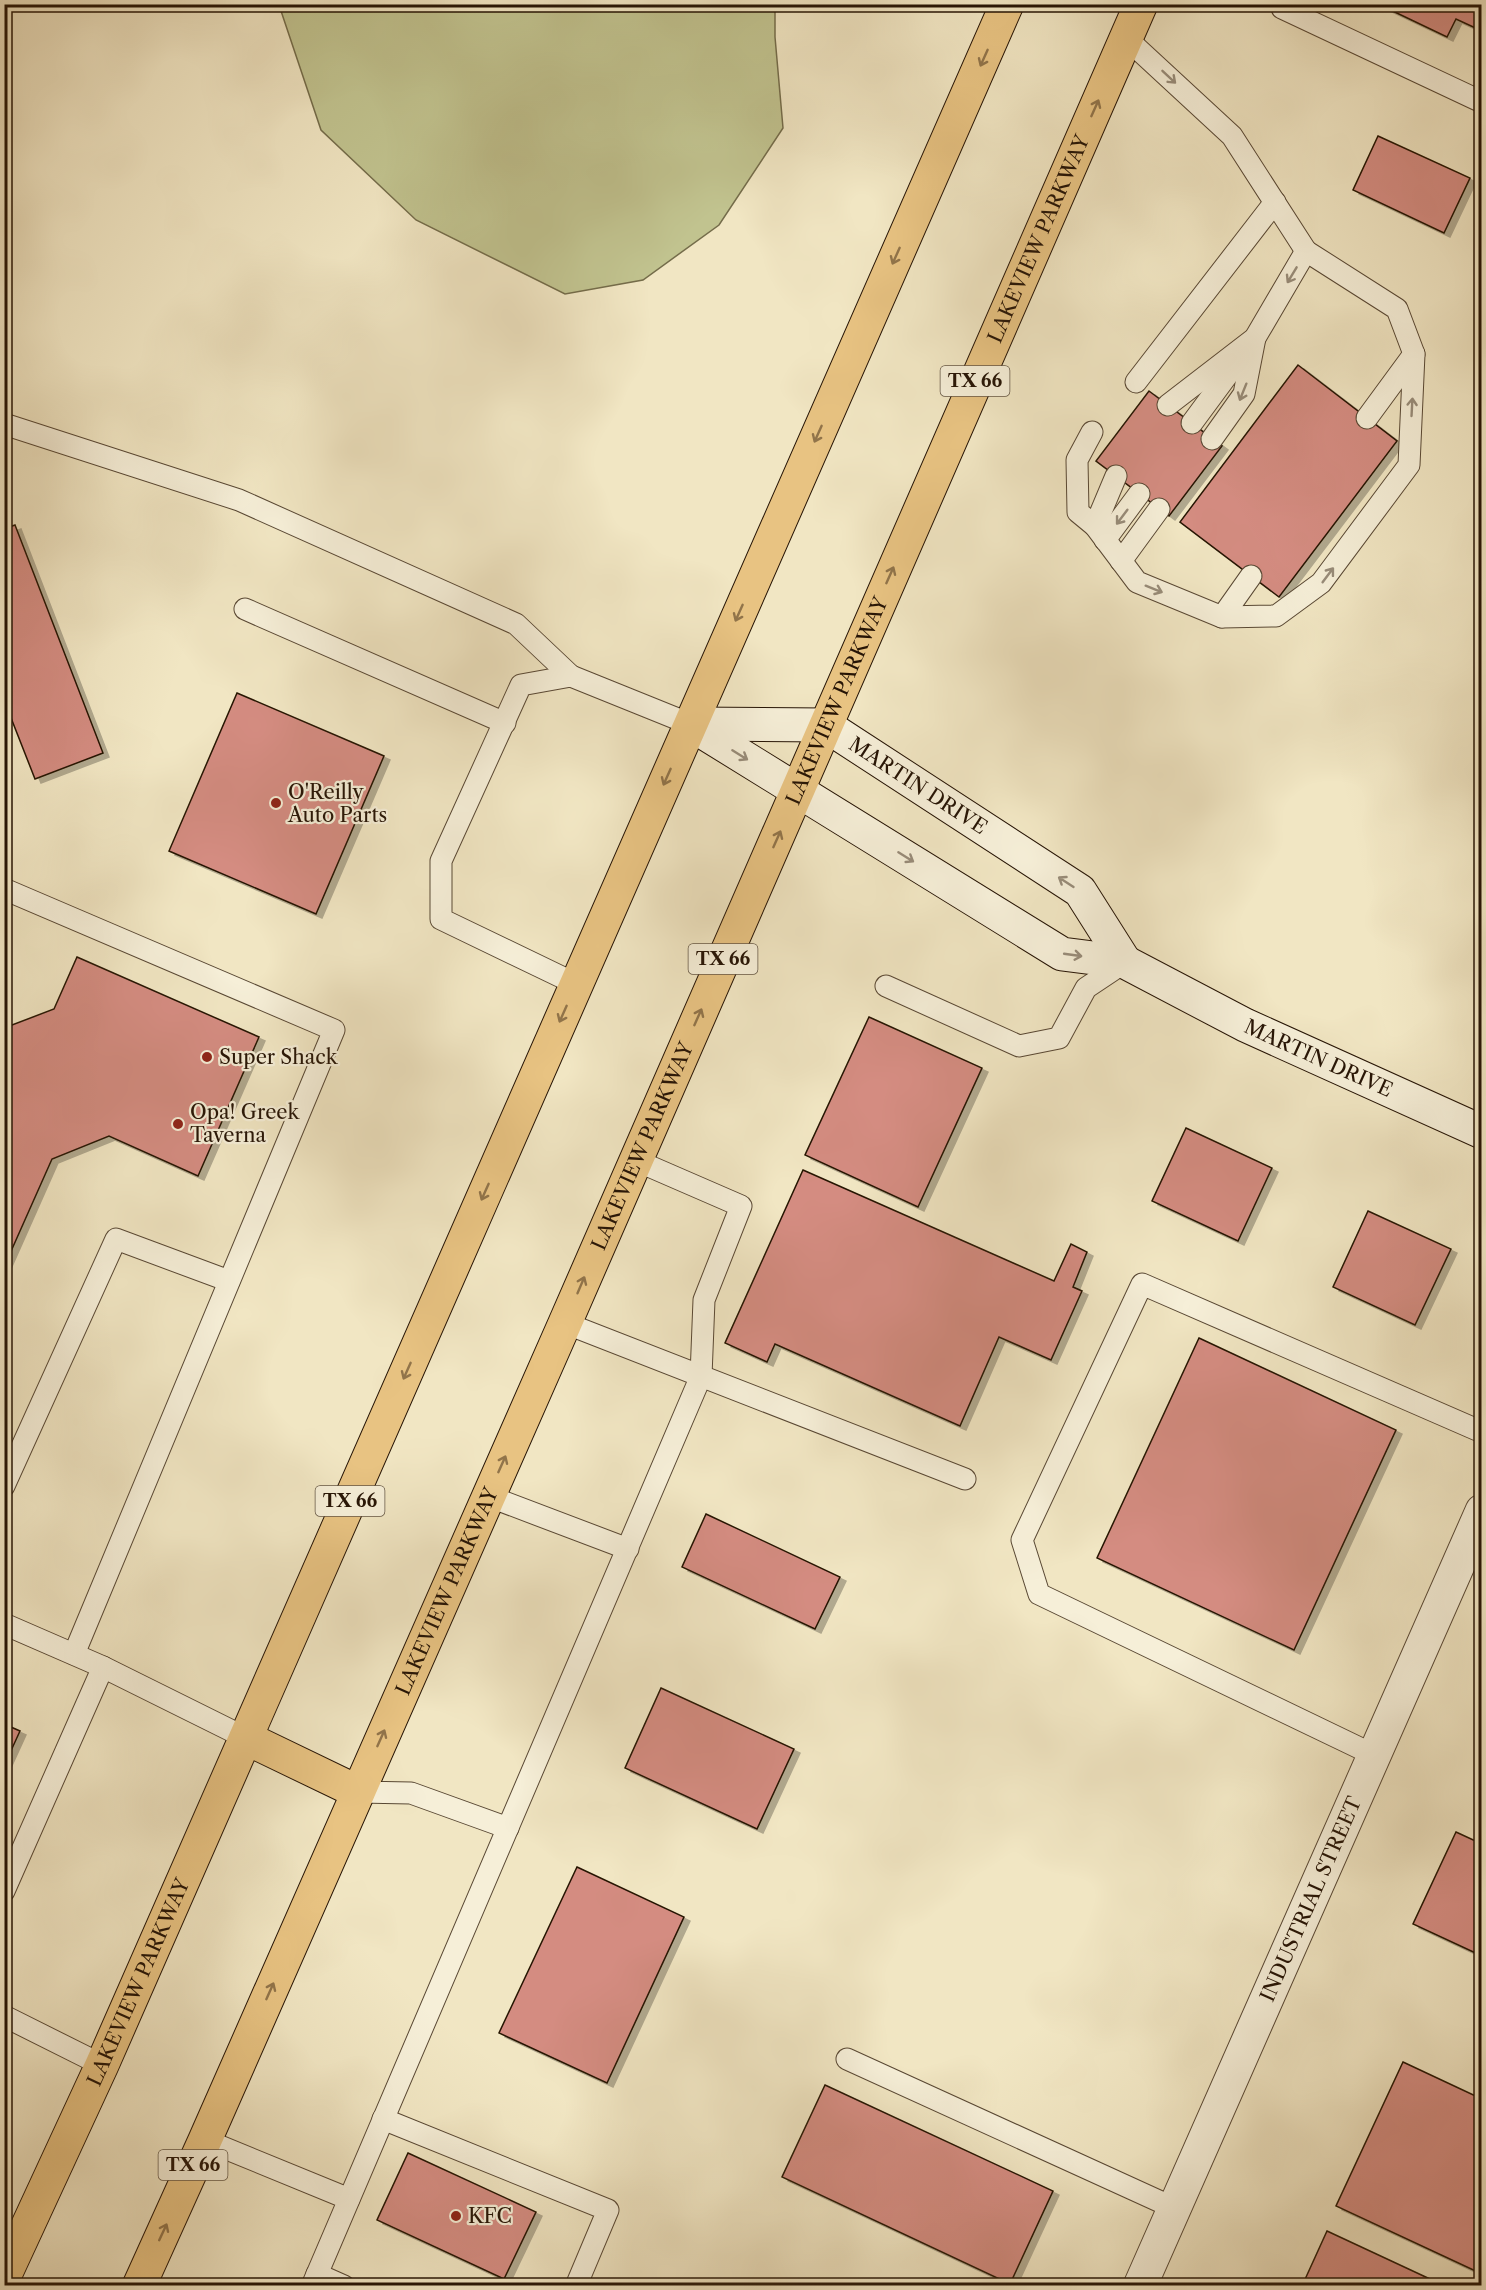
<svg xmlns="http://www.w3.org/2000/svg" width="1486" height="2290" font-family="'Libre Caslon Text',serif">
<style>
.green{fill:#c1c38f;stroke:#746c4a;stroke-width:1.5}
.building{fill:#d48c81;stroke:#261405;stroke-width:1.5;filter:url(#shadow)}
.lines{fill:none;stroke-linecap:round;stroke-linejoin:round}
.lane-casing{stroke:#594834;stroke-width:23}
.street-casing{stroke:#594834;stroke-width:35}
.secondary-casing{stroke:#261405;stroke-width:35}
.primary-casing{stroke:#261405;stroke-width:35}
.lane{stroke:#f6efd8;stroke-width:21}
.street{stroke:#f6efd8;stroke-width:33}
.secondary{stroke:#f6efd8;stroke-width:33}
.primary{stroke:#e8c382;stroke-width:33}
.oneway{stroke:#91744a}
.oneway2{stroke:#988c79}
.poi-dot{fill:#8f2418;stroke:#f6efd8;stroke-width:2}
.labels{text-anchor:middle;stroke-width:4.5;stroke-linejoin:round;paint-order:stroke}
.shield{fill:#f6efd8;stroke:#645644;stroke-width:1.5}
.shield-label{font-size:18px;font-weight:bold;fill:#261405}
.street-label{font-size:20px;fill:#261405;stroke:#f6efd8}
.poi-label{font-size:20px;fill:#261405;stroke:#f6efd8;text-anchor:start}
</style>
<defs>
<filter id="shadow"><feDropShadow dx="6" dy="4" stdDeviation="0" flood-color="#0004"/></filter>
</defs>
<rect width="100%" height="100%" fill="#f1e6c3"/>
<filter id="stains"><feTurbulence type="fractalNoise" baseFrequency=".00333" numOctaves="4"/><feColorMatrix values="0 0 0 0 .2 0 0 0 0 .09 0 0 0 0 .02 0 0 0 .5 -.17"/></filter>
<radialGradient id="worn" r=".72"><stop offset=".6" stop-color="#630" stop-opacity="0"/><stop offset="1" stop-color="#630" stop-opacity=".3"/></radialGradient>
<polygon class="green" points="279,5 775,5 775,37 783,128 719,225 643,280 565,294 416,220 321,130"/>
<g class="building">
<polygon points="1378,4 1482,4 1482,31 1456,19 1447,37"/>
<polygon points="1378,136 1470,178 1444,233 1353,190"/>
<polygon points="1298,365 1397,441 1279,597 1180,522"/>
<polygon points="1149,391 1222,446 1169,516 1096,461"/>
<polygon points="15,525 103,753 35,779 4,700 4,529"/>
<polygon points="237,693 384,756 316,914 169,851"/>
<polygon points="77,957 259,1037 198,1176 109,1136 52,1159 4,1267 4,1028 54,1009"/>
<polygon points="869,1017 982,1068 918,1207 805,1155"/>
<polygon points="1186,1128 1272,1168 1238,1241 1152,1201"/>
<polygon points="803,1170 1054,1281 1071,1244 1087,1252 1073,1287 1082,1291 1051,1360 999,1337 960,1426 775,1344 767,1362 725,1343"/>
<polygon points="1368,1211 1451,1249 1415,1325 1333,1287"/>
<polygon points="1199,1338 1396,1430 1294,1650 1097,1558"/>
<polygon points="706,1514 840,1577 815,1629 682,1567"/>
<polygon points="661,1688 794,1749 757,1829 625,1768"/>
<polygon points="4,1724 20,1731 4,1766"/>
<polygon points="1456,1832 1482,1844 1482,1956 1413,1924"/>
<polygon points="577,1867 684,1917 607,2083 499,2033"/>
<polygon points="1403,2062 1482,2099 1482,2274 1336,2206"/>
<polygon points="825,2085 1053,2191 1010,2284 782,2177"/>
<polygon points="408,2153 536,2212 504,2279 377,2220"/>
<polygon points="1327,2231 1445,2286 1302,2286"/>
</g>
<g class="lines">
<defs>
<g id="lane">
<polyline points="1284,4 1282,8 1482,102"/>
<polyline points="1126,38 1232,136 1306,251"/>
<polyline points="1136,382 1275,202"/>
<polyline points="1367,418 1414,354"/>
<polyline points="1192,423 1240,358"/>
<polyline points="4,424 239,500 516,624 571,676"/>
<polyline points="1092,432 1077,460 1078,512 1095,526"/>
<polyline points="1212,439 1244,394 1255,338"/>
<polyline points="1116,476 1095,526 1137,582 1222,617 1276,616 1321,583 1409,465 1414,354 1397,309 1306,251 1255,338 1168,405"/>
<polyline points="1105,540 1139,494"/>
<polyline points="1121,561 1159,509"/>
<polyline points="245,609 505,723"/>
<polyline points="1222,617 1251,576"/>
<polyline points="4,889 334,1030 74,1654"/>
<polyline points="576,984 441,919 441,861 521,685 571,676 690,724"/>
<polyline points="886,986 1019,1046 1059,1038 1086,988 1125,962"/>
<polyline points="565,1323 965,1479"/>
<polyline points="4,1486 116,1239 229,1281"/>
<polyline points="488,1496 628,1549"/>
<polyline points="4,1624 103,1667"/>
<polyline points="1374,1755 1039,1594 1022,1540 1142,1284 1482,1432"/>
<polyline points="358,1792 411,1793 508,1828"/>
<polyline points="4,1891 103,1667 246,1738"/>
<polyline points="4,2016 102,2065"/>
<polyline points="847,2059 1174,2208"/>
<polyline points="383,2119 608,2210 576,2286"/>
<polyline points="205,2140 349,2199"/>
<polyline points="317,2274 344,2286"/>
<polyline points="312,2286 701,1376 704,1300 741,1206 635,1160"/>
</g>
<g id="street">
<path id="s1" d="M1140,2286L1482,1511"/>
</g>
<g id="secondary">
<path id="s2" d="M690,724L1062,954L1125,962L1245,1025L1482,1132"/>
<path id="s3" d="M690,724L825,725L1080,891L1125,962"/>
</g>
<g id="primary">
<polyline points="246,1738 358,1792"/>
<path id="s4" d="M4,2277L102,2065L1007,4"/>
<path id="s5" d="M139,2286L205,2140L565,1323L1141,4"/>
</g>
</defs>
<use href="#lane" class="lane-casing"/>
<use href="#street" class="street-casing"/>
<use href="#secondary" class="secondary-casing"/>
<use href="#primary" class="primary-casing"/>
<use href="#lane" class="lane"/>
<use href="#street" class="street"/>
<use href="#secondary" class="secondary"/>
<use href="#primary" class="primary"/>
</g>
<defs><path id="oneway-shaft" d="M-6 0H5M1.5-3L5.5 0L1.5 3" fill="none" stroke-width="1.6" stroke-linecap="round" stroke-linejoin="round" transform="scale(1.5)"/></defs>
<g class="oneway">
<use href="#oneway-shaft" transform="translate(984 58) rotate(114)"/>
<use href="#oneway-shaft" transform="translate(1095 108) rotate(-66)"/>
<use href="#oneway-shaft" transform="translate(896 256) rotate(114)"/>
<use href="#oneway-shaft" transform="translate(818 434) rotate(114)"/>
<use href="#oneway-shaft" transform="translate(890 575) rotate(-66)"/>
<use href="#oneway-shaft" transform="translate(739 613) rotate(114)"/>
<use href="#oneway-shaft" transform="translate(667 777) rotate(114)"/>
<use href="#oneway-shaft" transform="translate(777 839) rotate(-66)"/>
<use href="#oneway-shaft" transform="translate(563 1014) rotate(114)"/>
<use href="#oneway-shaft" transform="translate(698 1017) rotate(-66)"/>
<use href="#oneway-shaft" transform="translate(485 1192) rotate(114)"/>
<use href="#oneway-shaft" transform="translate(581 1285) rotate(-67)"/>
<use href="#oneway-shaft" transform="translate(407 1371) rotate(114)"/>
<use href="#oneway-shaft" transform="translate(502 1464) rotate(-66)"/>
<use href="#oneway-shaft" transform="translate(381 1738) rotate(-66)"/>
<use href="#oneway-shaft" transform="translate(270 1991) rotate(-66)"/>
<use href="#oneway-shaft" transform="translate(163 2232) rotate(-65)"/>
</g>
<g class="oneway2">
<use href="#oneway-shaft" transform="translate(1169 77) rotate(43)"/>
<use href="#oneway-shaft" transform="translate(1292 275) rotate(121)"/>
<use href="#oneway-shaft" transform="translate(1243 392) rotate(112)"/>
<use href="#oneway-shaft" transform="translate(1412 407) rotate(-87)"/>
<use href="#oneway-shaft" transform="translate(1122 517) rotate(127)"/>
<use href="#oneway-shaft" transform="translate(1328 575) rotate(-53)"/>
<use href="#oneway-shaft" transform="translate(1154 589) rotate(22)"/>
<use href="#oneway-shaft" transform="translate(740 755) rotate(32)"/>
<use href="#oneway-shaft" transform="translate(906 857) rotate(32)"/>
<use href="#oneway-shaft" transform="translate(1066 882) rotate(-147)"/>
<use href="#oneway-shaft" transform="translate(1073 955) rotate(8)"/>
</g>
<g class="poi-dot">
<circle cx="276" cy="803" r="6"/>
<circle cx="207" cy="1057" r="6"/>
<circle cx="178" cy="1124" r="6"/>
<circle cx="456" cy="2216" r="6"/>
</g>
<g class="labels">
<g class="shield">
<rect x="940.5" y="366" width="69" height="30" rx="4.5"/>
<rect x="688.5" y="944" width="69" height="30" rx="4.5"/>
<rect x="315.5" y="1486" width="69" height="30" rx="4.5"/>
<rect x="158.5" y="2150" width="69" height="30" rx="4.5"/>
</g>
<g class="shield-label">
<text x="975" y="387">TX 66</text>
<text x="723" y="965">TX 66</text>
<text x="350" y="1507">TX 66</text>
<text x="193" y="2171">TX 66</text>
</g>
<g class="street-label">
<text dy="7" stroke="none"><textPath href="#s5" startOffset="2236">LAKEVIEW PARKWAY</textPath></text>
<text dy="7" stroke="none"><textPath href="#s5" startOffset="1732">LAKEVIEW PARKWAY</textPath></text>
<text dy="7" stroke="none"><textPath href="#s3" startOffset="246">MARTIN DRIVE</textPath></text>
<text dy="7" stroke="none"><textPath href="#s2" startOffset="717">MARTIN DRIVE</textPath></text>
<text dy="7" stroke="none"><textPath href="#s5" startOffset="1246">LAKEVIEW PARKWAY</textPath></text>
<text dy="7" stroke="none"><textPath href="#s5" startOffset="760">LAKEVIEW PARKWAY</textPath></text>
<text dy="7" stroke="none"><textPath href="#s1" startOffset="423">INDUSTRIAL STREET</textPath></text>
<text dy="7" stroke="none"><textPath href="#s4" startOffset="324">LAKEVIEW PARKWAY</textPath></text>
</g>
<g class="poi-label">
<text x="288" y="799">O'Reilly<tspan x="288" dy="23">Auto Parts</tspan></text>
<text x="219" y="1064">Super Shack</text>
<text x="190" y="1119">Opa! Greek<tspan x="190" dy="23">Taverna</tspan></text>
<text x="468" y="2223">KFC</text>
</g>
</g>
<rect width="1486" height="2290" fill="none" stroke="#f1e6c3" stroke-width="24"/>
<rect x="6" y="6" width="1474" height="2278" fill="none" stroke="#261405" stroke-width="3"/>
<rect x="12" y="12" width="1462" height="2266" fill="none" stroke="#261405" stroke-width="1.5"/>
<rect width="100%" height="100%" filter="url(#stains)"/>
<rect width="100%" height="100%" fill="url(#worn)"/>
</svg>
